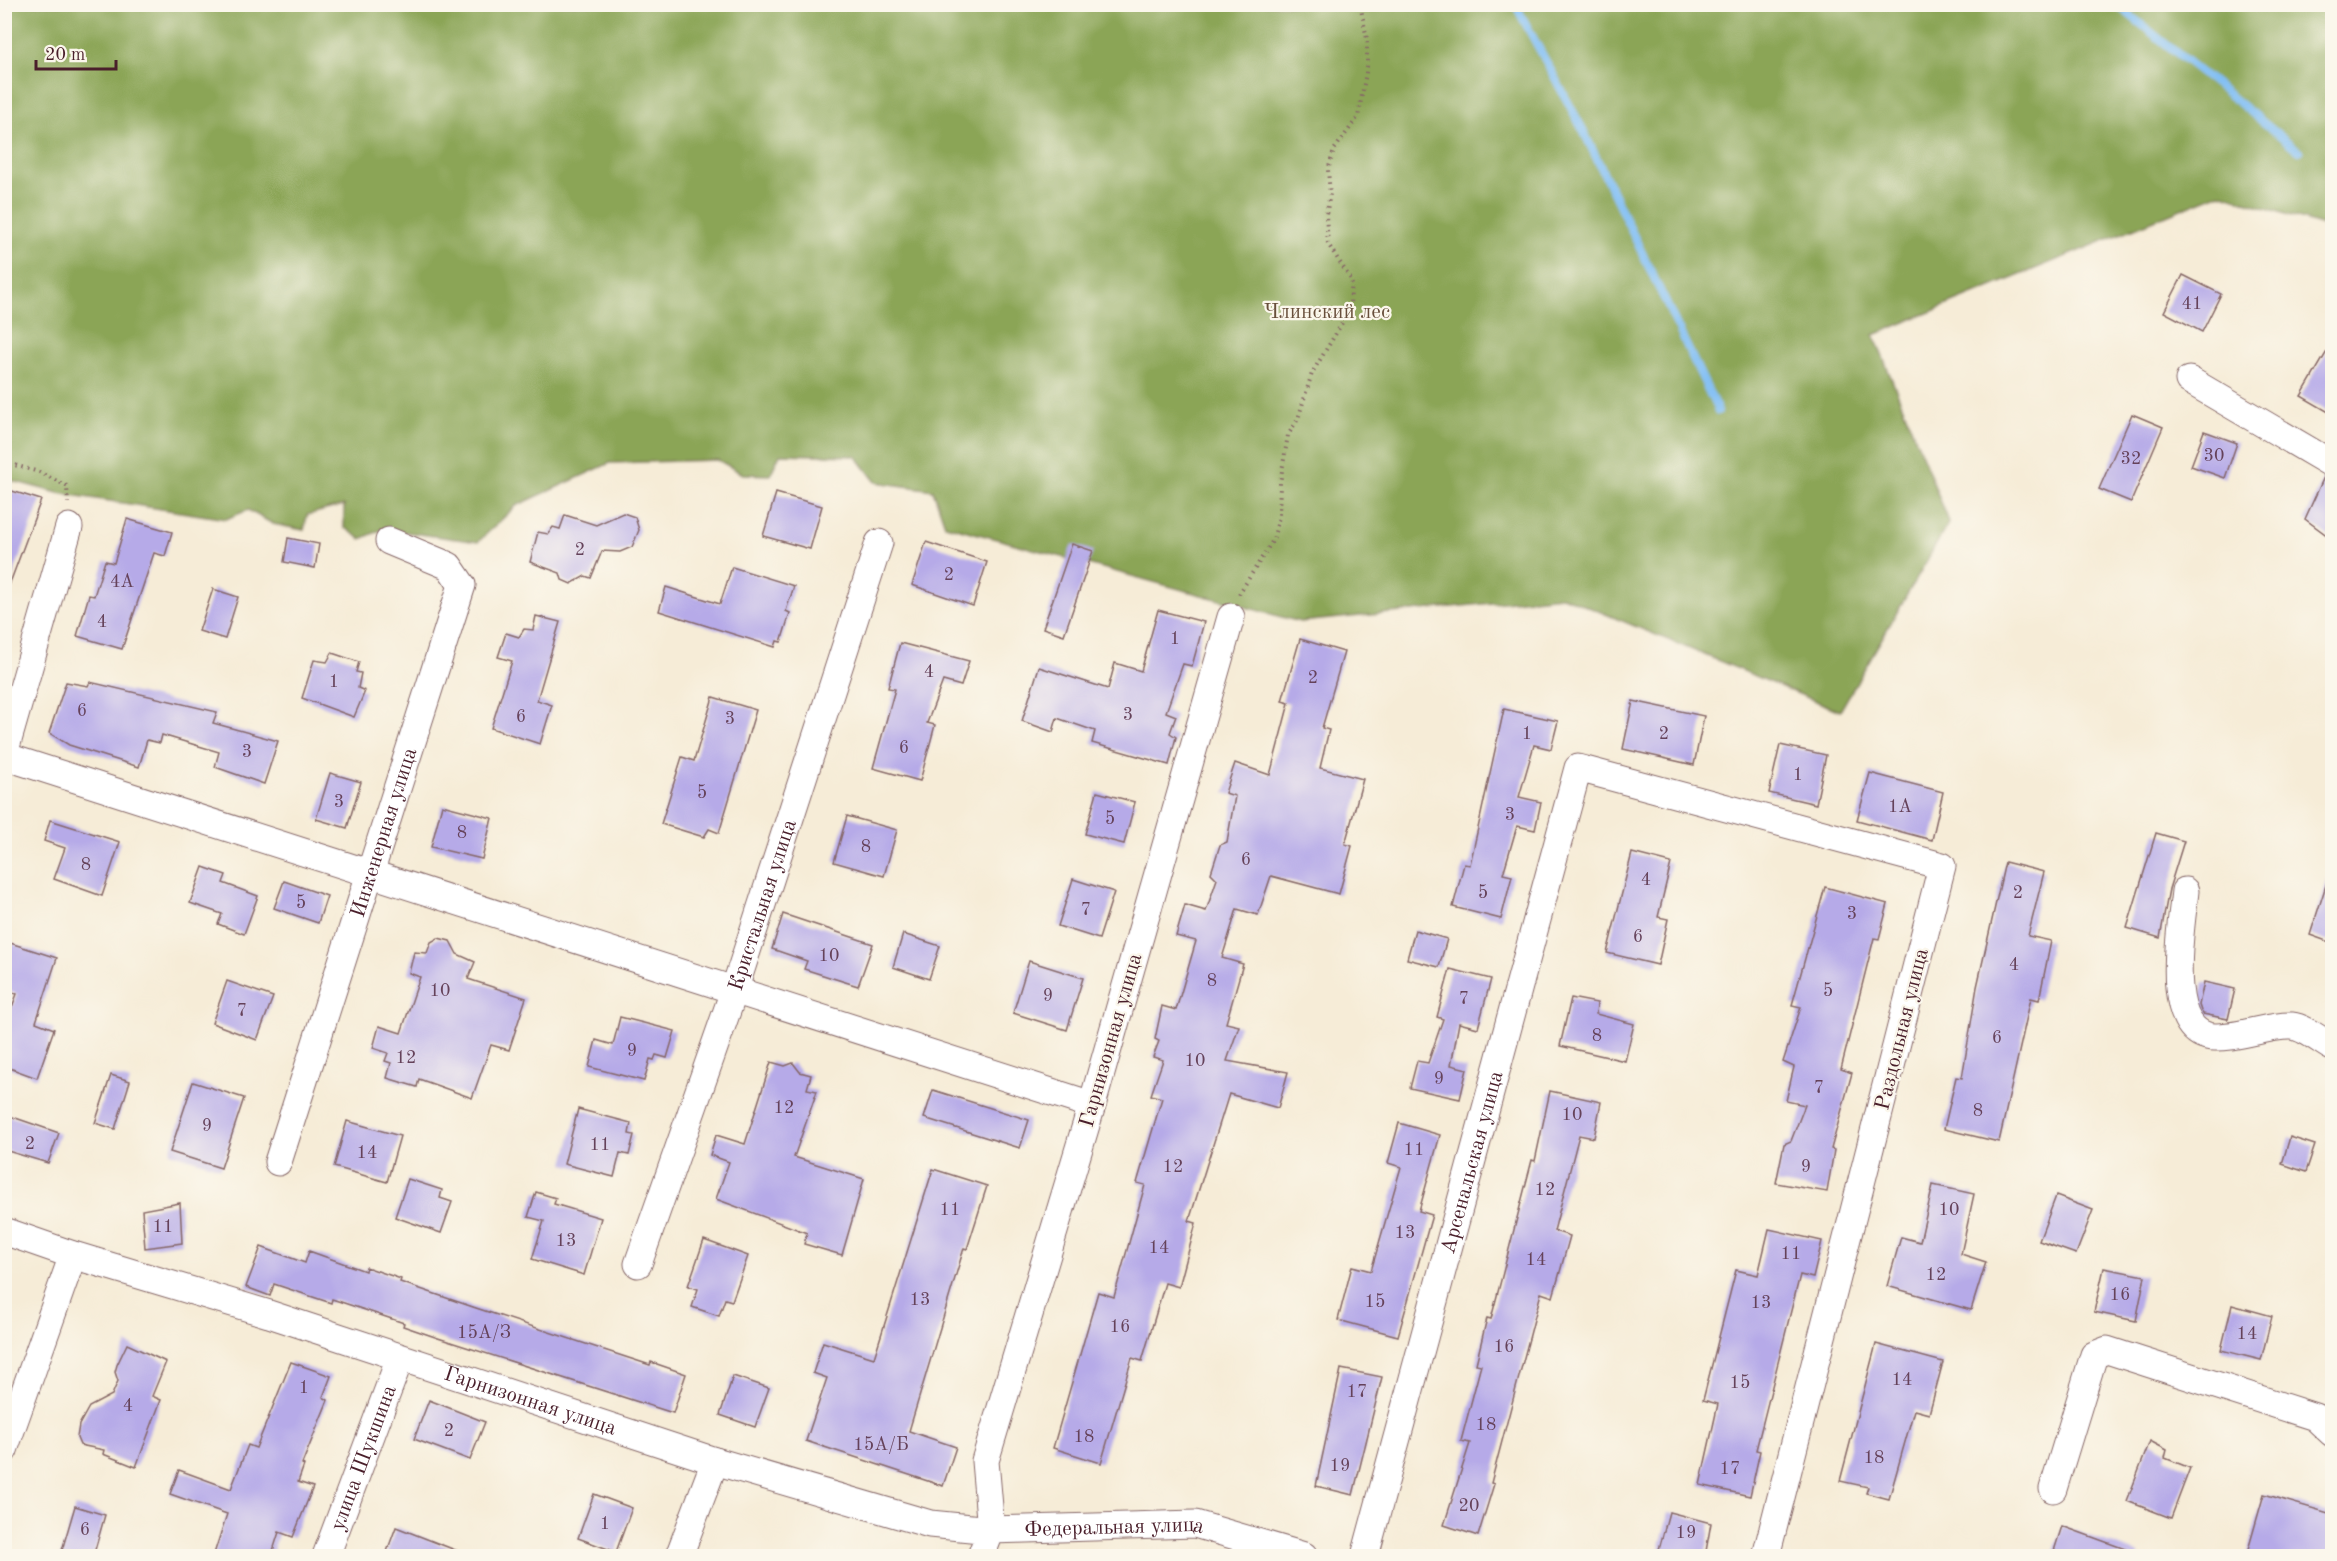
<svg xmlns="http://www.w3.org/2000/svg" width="2337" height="1561" font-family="'Old Standard TT',serif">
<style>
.forest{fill:#8ba557;stroke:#6a6241;stroke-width:1.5}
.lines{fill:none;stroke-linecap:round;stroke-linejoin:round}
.stream{stroke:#80bef4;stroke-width:8}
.building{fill:#b6aae8}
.minor-casing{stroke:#866767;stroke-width:29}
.path{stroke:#866767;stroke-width:4;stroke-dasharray:1.5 4.5;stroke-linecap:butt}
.minor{stroke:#fff;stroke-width:27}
.labels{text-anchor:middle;stroke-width:4.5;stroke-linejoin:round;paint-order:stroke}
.number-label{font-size:18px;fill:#65425a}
.park-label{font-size:21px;fill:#684f3b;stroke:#fbf7ec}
.street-label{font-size:21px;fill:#4a1f2b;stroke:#fbf7ec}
</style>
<rect width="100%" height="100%" fill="#fbf7ec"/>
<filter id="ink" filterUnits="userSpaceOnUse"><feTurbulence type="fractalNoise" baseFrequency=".0167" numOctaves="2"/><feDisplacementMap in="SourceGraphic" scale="12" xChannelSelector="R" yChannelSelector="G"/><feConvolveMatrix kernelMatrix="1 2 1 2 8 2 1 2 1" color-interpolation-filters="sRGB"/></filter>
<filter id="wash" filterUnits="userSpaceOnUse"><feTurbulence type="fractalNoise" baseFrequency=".008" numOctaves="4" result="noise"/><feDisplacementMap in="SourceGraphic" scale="24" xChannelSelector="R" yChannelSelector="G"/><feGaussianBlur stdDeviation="1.35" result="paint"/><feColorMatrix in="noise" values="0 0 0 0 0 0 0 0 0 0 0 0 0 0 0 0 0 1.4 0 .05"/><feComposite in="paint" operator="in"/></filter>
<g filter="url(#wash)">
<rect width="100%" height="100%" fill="#f6ecd7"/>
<polygon class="forest" points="4,5 2332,5 2332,229 2220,193 1874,335 1949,522 1840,711 1562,596 1300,622 945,525 933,490 876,482 856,456 780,454 770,475 743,474 718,460 610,463 516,506 478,542 383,529 361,539 344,527 344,505 307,515 304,530 273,524 248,510 226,519 58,493 5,479"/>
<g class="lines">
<g class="stream">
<polyline points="1515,4 1583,130 1718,411"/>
<polyline points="2116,4 2299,151"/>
</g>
</g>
<g id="blocks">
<g class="building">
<polygon points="2183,275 2221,294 2202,332 2164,312"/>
<polygon points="2332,343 2332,414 2301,396"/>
<polygon points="2132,414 2163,427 2131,502 2099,489"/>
<polygon points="2204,431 2237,443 2225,478 2191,466"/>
<polygon points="2324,477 2332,480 2332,539 2305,519"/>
<polygon points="12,491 41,500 7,591 4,514"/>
<polygon points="776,493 822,506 810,549 763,536"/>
<polygon points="623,513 635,517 639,530 632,547 620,552 602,551 591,578 585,576 571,584 562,580 560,573 530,562 538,532 548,534 553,527 560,529 565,515 596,525"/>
<polygon points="127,519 172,532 165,556 154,553 122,649 77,636 89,595 94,596 105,561 114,563"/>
<polygon points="288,538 319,544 315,568 284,562"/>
<polygon points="926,542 987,562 973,606 912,585"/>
<polygon points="1072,544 1093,551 1064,635 1043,628"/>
<polygon points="732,567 794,586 786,611 790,613 781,642 777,641 775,647 659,611 666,587 720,604"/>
<polygon points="213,589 238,597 225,639 199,631"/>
<polygon points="1158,610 1204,622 1192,666 1183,664 1166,712 1176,716 1170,733 1176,737 1169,765 1092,743 1095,731 1057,718 1053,732 1022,721 1039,667 1108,689 1115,663 1141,671"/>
<polygon points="536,616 560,622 537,700 552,705 540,744 491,728 512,661 498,657 506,633 519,637 524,629 533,630"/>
<polygon points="1300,639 1344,652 1322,728 1329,730 1320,768 1363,779 1345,844 1352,846 1339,894 1271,876 1258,915 1237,909 1222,958 1243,964 1226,1023 1239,1026 1227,1061 1288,1072 1278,1108 1229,1094 1189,1221 1196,1223 1179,1287 1165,1283 1142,1361 1132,1358 1101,1463 1053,1448 1098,1292 1114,1297 1145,1185 1137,1183 1162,1098 1151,1095 1163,1060 1153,1057 1159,1041 1155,1039 1162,1006 1176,1010 1196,941 1176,936 1185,905 1206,911 1217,879 1211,873 1220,845 1227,842 1235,796 1225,793 1235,763 1270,775 1289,703 1282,701"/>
<polygon points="900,643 969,661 961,686 943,681 927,723 935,725 920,781 873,768 895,689 888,688"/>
<polygon points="332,653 359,662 356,672 361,673 358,688 365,691 354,717 302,698 314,660 327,662"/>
<polygon points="66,682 88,686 90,682 217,712 213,723 278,741 264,784 215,767 219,752 162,735 160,743 147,740 139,767 69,745 49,733"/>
<polygon points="713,697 756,710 719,833 709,829 704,837 661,824 682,757 694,761"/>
<polygon points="1633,701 1704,716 1694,765 1623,749"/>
<polygon points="1504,709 1558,721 1551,749 1534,745 1519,797 1541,802 1535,830 1517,826 1503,874 1512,876 1501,919 1453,907 1464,864 1470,865"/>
<polygon points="1780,745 1826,755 1816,804 1769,793"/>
<polygon points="330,773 361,782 347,828 316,819"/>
<polygon points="1870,773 1943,792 1932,840 1857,820"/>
<polygon points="1097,792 1135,802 1124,844 1085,834"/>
<polygon points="442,805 492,818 482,859 431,847"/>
<polygon points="847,816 897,830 884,876 834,862"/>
<polygon points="50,820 120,842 102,896 54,879 65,848 44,841"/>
<polygon points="2156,833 2184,841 2169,889 2160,938 2127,928"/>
<polygon points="1632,853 1671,863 1658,917 1668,919 1658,965 1607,953"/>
<polygon points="2005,862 2044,872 2028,936 2051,941 2039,1000 2031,998 1999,1142 1944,1129 1956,1077 1962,1078 1977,987"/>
<polygon points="203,867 226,875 223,883 258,896 244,934 218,924 222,914 190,903"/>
<polygon points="1073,879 1114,892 1099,939 1058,926"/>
<polygon points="2328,879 2332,880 2332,943 2310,935"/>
<polygon points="284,881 327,896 318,923 274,908"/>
<polygon points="1825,887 1888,904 1879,939 1874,938 1841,1069 1852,1073 1831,1149 1834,1150 1827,1192 1776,1183 1784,1144 1791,1141 1805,1105 1786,1101 1794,1067 1783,1062 1801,1007 1792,1005"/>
<polygon points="783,914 873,944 858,986 804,969 807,961 772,949"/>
<polygon points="1415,930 1447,939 1439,967 1407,959"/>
<polygon points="903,934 940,946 929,979 893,967"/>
<polygon points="438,938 450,941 457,954 475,962 468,979 526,998 509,1050 491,1045 472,1098 419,1079 417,1087 387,1078 391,1063 385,1061 388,1053 373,1048 379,1026 401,1033 420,977 409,973 414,952 427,953 431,942"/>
<polygon points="4,941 57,958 36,1022 54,1029 37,1078 4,1066 4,1028 17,994 4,990"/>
<polygon points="1029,961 1083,978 1067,1030 1013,1013"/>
<polygon points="1450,969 1491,979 1478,1028 1459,1023 1451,1065 1467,1069 1460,1099 1410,1088 1417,1061 1428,1063 1443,1019 1437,1017"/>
<polygon points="227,981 273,997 257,1040 212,1023"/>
<polygon points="2204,982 2235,989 2228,1019 2203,1014 2201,1011 2199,1005"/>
<polygon points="1571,998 1597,1003 1596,1014 1634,1024 1625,1061 1560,1046"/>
<polygon points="620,1017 675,1031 667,1058 656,1055 654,1060 650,1059 644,1081 589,1067 596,1040 613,1045"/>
<polygon points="771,1062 785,1066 793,1063 800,1072 811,1075 807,1089 817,1091 794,1157 864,1179 842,1255 804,1244 807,1233 716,1199 729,1162 710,1155 716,1135 745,1144"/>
<polygon points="111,1075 130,1081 115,1129 95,1123"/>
<polygon points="193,1082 244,1098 221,1168 170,1152"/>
<polygon points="933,1090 1029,1120 1020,1148 924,1118"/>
<polygon points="1550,1091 1601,1102 1594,1138 1579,1135 1554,1231 1570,1236 1553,1297 1541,1293 1491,1483 1494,1484 1478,1536 1444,1525 1470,1443 1461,1441 1481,1365 1476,1364 1487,1318 1491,1319 1532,1160 1535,1161"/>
<polygon points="578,1109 631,1123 629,1134 634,1135 629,1155 620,1153 614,1177 564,1164"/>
<polygon points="4,1114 59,1133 48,1163 4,1150"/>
<polygon points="347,1121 400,1136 387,1182 334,1167"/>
<polygon points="1399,1123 1440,1135 1419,1211 1432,1215 1398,1336 1338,1320 1352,1266 1371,1271 1401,1167 1388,1163"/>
<polygon points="2290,1137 2315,1145 2306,1172 2282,1164"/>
<polygon points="933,1169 987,1186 967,1249 964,1248 909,1431 956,1447 943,1486 806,1441 827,1378 813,1373 823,1342 874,1358"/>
<polygon points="408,1179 442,1190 440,1198 452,1202 441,1233 395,1217"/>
<polygon points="1933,1185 1974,1194 1961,1254 1986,1262 1971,1310 1887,1286 1901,1237 1920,1242"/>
<polygon points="536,1192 556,1198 554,1204 601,1218 584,1275 532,1259 544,1221 528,1217"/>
<polygon points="2056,1196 2093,1210 2076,1254 2039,1241"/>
<polygon points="180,1203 182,1243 145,1248 142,1210"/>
<polygon points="1769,1229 1822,1241 1813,1278 1800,1275 1756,1450 1760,1451 1750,1496 1700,1485 1718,1404 1703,1400 1736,1270 1758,1275"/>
<polygon points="704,1240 748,1256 732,1301 725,1299 719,1316 692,1307 698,1289 688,1286"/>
<polygon points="261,1247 305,1263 309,1251 365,1271 366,1267 401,1279 400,1282 473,1307 650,1365 651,1362 686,1374 673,1413 438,1338 403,1326 404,1323 332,1299 331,1303 274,1284 270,1296 246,1287"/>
<polygon points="2104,1268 2145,1276 2136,1321 2094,1312"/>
<polygon points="2232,1305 2272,1316 2261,1360 2221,1350"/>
<polygon points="127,1344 166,1362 152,1396 161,1400 136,1467 103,1454 104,1450 80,1445 77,1438 79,1425 89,1407 112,1395 118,1381 115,1372 117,1365"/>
<polygon points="1876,1344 1943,1362 1929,1414 1914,1410 1889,1499 1866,1493 1868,1487 1840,1481"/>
<polygon points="291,1362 331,1376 323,1397 328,1400 302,1464 304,1465 298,1482 313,1487 293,1537 279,1532 271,1557 213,1557 227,1514 170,1494 179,1470 231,1489 248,1445 256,1448"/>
<polygon points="1341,1369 1382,1377 1353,1495 1316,1486"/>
<polygon points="733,1376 769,1388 755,1427 720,1415"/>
<polygon points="429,1400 485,1422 470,1460 414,1439"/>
<polygon points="2150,1441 2167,1450 2165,1458 2190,1468 2171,1518 2127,1501"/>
<polygon points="594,1494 632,1508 616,1552 578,1538"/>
<polygon points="2264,1494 2332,1514 2332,1557 2246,1557"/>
<polygon points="75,1506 105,1515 93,1557 60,1557"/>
<polygon points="1669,1512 1711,1523 1705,1557 1657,1557"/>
<polygon points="2062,1526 2139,1554 2139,1557 2052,1557"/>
<polygon points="396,1527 468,1555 467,1557 385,1557"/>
</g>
</g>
</g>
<g filter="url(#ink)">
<use href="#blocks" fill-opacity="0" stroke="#866767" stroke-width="1.5"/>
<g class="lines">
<defs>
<g id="minor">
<polyline points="2189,380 2332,464"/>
<path id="s1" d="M1231,617L1092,1105L985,1461L991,1530L1195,1524L1304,1556"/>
<polyline points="4,754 69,527"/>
<polyline points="4,756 1092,1105"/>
<path d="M2185,891C2182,923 2160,1036 2215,1037C2240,1038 2267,1025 2292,1026C2304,1027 2321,1041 2332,1047"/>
<path id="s2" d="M278,1162L462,585L449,566L389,541"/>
<polyline points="4,1231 73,1255 4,1450"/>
<path id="s3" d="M73,1255L269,1314L715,1461L930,1524L991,1530L981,1556"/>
<path id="s4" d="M638,1264L734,991L879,543"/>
<polyline points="2053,1489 2094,1355 2107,1350 2315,1417 2332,1433"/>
<path id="s5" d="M326,1556L400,1358"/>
<polyline points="679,1556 715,1461"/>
<path id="s6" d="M1365,1556L1578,768L1942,866L1766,1556"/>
</g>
</defs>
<use href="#minor" class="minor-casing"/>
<g class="path">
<polyline points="4,462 39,472 67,486 68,503"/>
<polyline points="1239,594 1273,540 1279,517 1280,483 1288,435 1298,419 1312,373 1341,325 1350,304 1352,281 1328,244 1326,215 1330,194 1328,170 1334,150 1358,117 1367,67 1367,39 1360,4"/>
</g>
<use href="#minor" class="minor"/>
</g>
</g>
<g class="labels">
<g class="number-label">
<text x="2192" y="309">41</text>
<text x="2214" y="461">30</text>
<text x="2131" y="464">32</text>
<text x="580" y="555">2</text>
<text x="949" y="580">2</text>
<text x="122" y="587">4А</text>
<text x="102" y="627">4</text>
<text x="1175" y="644">1</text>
<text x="929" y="677">4</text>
<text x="1313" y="683">2</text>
<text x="334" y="687">1</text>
<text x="82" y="716">6</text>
<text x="1128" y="720">3</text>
<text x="521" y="722">6</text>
<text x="730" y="724">3</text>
<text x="1527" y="739">1</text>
<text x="1664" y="739">2</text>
<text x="904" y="753">6</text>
<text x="247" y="757">3</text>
<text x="1798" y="780">1</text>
<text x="702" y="798">5</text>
<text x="339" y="807">3</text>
<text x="1900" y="812">1А</text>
<text x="1510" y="820">3</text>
<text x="1110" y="824">5</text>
<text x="462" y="838">8</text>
<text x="866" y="852">8</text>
<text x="1246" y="865">6</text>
<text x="86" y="870">8</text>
<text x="1646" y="885">4</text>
<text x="1483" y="898">5</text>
<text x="2018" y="898">2</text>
<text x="301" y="908">5</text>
<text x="1086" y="915">7</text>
<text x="1852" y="919">3</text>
<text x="1638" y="942">6</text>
<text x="829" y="961">10</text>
<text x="2014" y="970">4</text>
<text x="1212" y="986">8</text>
<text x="440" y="996">10</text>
<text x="1828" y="996">5</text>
<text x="1048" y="1001">9</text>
<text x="1464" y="1004">7</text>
<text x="242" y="1016">7</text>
<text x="1597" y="1041">8</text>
<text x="1997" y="1043">6</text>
<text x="632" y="1056">9</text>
<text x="406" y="1063">12</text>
<text x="1195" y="1066">10</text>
<text x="1439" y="1084">9</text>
<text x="1819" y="1093">7</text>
<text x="784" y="1113">12</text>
<text x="1978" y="1116">8</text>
<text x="1572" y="1120">10</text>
<text x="207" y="1131">9</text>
<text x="30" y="1149">2</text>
<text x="600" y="1150">11</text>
<text x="1414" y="1155">11</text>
<text x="367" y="1158">14</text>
<text x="1173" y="1172">12</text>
<text x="1806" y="1172">9</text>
<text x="1545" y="1195">12</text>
<text x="950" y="1215">11</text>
<text x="1949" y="1215">10</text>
<text x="163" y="1232">11</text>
<text x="1405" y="1238">13</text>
<text x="566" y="1246">13</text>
<text x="1159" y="1253">14</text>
<text x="1791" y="1259">11</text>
<text x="1536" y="1265">14</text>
<text x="1936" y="1280">12</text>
<text x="2120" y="1300">16</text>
<text x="920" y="1305">13</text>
<text x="1375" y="1307">15</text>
<text x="1761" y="1308">13</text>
<text x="1120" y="1332">16</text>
<text x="484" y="1338">15А/З</text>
<text x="2247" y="1339">14</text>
<text x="1504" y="1352">16</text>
<text x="1902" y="1385">14</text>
<text x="1740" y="1388">15</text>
<text x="304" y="1393">1</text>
<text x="1357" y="1397">17</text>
<text x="128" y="1411">4</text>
<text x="1486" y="1430">18</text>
<text x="449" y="1436">2</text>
<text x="1084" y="1442">18</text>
<text x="881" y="1450">15А/Б</text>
<text x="1874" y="1463">18</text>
<text x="1340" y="1471">19</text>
<text x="1730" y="1474">17</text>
<text x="1469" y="1511">20</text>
<text x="605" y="1529">1</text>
<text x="85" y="1535">6</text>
<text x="1686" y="1538">19</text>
</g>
<g class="park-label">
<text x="1327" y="318">Члинский лес</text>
</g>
<g class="street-label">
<text dy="7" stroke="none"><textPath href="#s2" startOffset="346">Инженерная улица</textPath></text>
<text dy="7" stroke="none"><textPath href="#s4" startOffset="380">Кристальная улица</textPath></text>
<text transform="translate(1901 1029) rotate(-76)" y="7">Раздольная улица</text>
<text transform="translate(1110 1040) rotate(-74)" y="7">Гарнизонная улица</text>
<text dy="7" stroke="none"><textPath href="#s6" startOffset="408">Арсенальская улица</textPath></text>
<text dy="7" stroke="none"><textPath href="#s3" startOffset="480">Гарнизонная улица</textPath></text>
<text dy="7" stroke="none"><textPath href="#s5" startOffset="105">улица Шукшина</textPath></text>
<text dy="7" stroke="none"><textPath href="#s1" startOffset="1072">Федеральная улица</textPath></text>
</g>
</g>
<rect width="2337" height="1561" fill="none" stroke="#fbf7ec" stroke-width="24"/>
<path d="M36 60v9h80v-9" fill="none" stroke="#4a1f2b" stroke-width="3"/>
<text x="45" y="60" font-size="18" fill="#4a1f2b" stroke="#fbf7ec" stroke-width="4.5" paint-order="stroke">20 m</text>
</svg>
